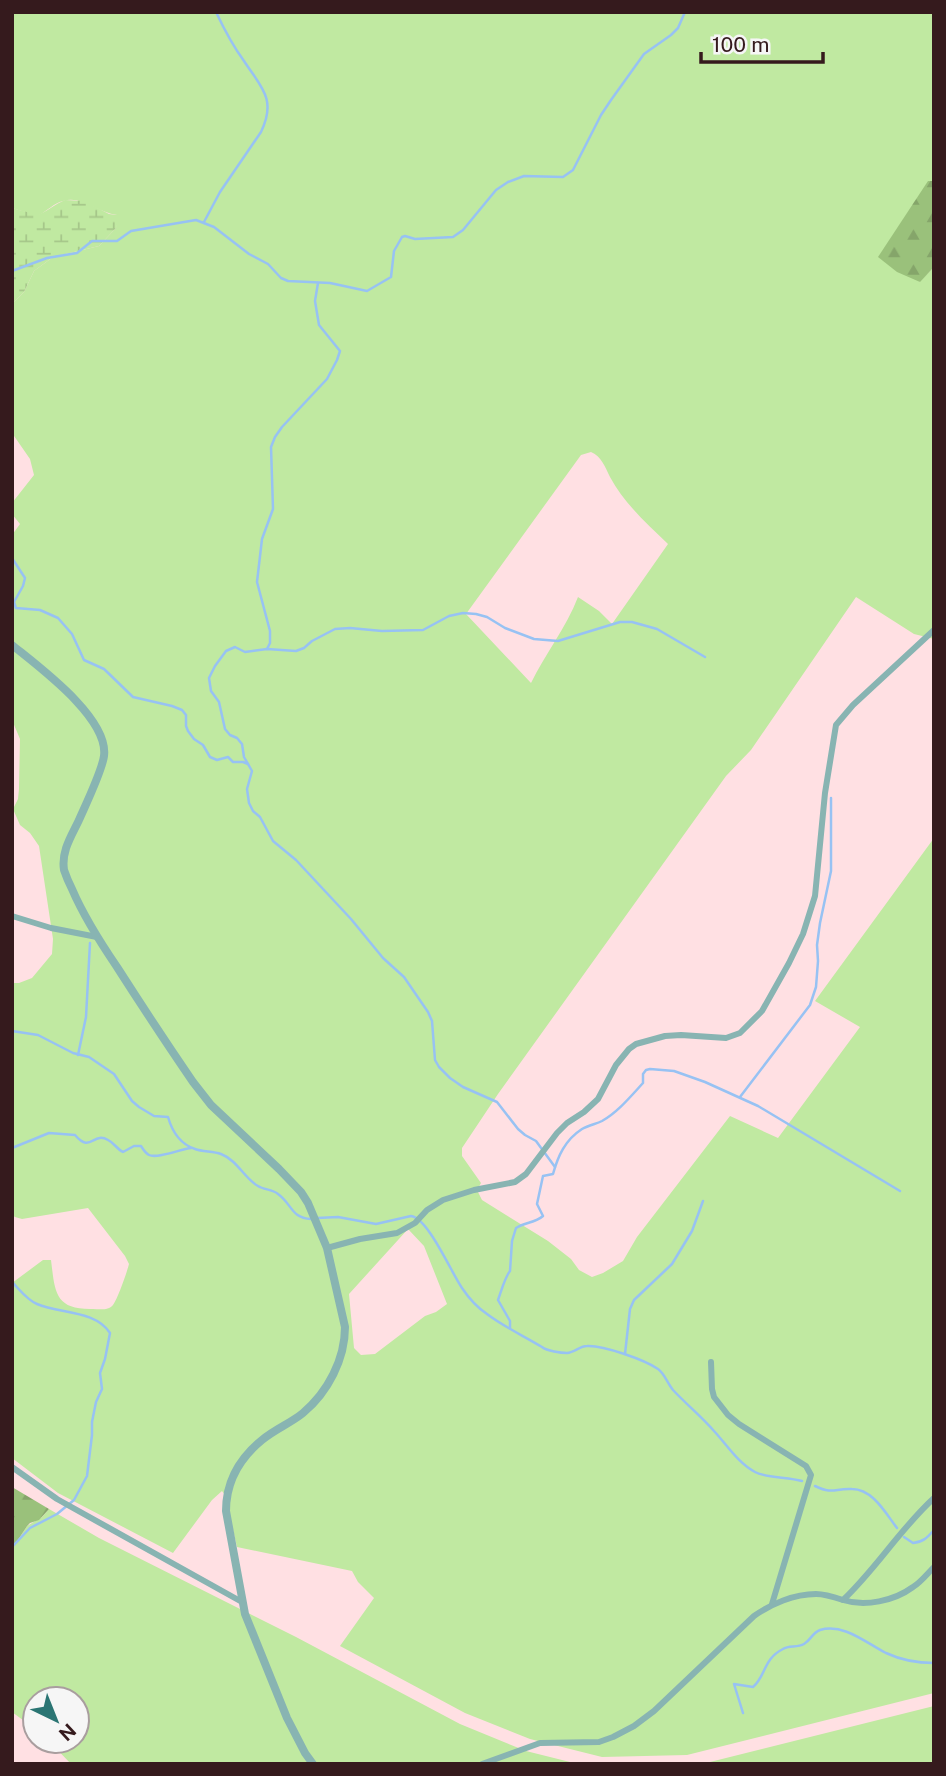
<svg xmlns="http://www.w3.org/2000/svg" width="946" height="1776" font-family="'Public Sans',sans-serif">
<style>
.grass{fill:#c0e9a1;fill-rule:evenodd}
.forest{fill:url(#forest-firs)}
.wetland{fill:url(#wetland-marsh)}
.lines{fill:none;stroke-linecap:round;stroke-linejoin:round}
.stream{stroke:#97c2f3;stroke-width:2.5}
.minor{stroke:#88b4b2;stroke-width:6}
.tertiary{stroke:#88b4b2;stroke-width:8}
</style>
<defs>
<pattern id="forest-firs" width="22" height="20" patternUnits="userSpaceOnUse" patternTransform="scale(1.75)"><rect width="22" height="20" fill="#9ac17b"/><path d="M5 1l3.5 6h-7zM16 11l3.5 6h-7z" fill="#85a56a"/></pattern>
<pattern id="wetland-marsh" width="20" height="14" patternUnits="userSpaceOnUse" patternTransform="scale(1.75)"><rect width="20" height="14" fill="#c0e9a1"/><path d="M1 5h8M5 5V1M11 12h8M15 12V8" fill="none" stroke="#a6c78a"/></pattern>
</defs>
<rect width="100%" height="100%" fill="#ffe0e3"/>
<g class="grass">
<path d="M12,12H934V181H928L919,282L934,267V639L914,634L856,597L751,750L726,776L498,1094L462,1148V1156L481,1183L477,1190L482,1200L548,1241L571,1259L579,1270L592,1277L603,1273L623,1261L637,1237L730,1116L778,1138L860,1027L815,1001L934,838V1693L687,1755L602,1757L530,1739L465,1713L340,1646L374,1598L358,1582L352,1571L237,1547L225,1495L222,1491L212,1500L173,1553L58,1493L12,1458V1283L43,1260H51C55,1291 54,1310 93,1309C99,1309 108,1311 113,1305C118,1298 127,1272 129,1264L125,1256L88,1208L22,1219L15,1217L12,1215V983H19L32,978L52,954L53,939L39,846L30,833L20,825L13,809L18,799L19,789L20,739L12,720V535L20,524L12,514V503L34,475L30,459L12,433V304L24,292L34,271L53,257L99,246L116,228L117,215C98,213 82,195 63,201C54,203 47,211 38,216L12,208ZM591,452C602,457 605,467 610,477C624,503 647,524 668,544L612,624L599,611L578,597C566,628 545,654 531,683L466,614L581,455ZM408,1229L424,1246L447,1304L436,1312L425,1316L375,1354L361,1355L354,1348L349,1294Z"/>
<polygon points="49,1509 99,1538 296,1637 460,1724 526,1751 578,1764 71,1764 49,1741 77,1741 77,1699 35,1699 35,1729 12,1712 12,1549 27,1526 42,1517"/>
<polygon points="934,1706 934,1764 702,1764"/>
</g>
<g class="forest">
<polygon points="928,181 934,181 934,267 920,282 897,272 878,257"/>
<polygon points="12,1487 49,1509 39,1520 30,1523 27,1526 12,1549"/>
</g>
<path class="wetland" d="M65,200L84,201L109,214L117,215L118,221L116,228L99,246L53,257L34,271L24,292L12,304V208L38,215C48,211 55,204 65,200Z"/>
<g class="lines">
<g class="stream">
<path d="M204,222L220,192L261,132C277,99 261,87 244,61C233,46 224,29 216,12"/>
<polyline points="12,271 47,258 77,253 92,241 117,241 131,231 196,220 214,227 249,254 268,264 281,278 288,281 330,283 367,291 391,277 394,251 402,237 405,236 415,239 453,237 463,230 496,190 508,182 524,176 563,177 573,170 601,115 611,100 644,54 671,35 678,28 685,12"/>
<polyline points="12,558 25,578 23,586 14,602 16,608 40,610 58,618 72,634 84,660 104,669 133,697 172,706 182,710 186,715 186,726 188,731 194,739 203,745 210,757 217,760 228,757 233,762 243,762 248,764"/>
<polyline points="267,649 270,643 270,631 257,582 262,539 273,509 271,447 275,437 282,427 327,379 337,360 340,351 319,325 315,301 318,283"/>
<path d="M12,1031L38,1035L73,1053L89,1057L114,1074L132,1101L139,1107L154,1116L168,1117C172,1131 180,1144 195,1149C203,1152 213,1151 221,1154C237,1160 245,1179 258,1186C264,1190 272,1189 278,1194C292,1204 291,1218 311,1219"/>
<polyline points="78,1055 86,1017 90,943"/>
<polyline points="740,1097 810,1005 816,987 818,961 817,945 820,923 831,871 831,798"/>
<path d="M12,1148L49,1133L75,1135C91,1154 93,1131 108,1140C114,1143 117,1149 123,1152L134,1146H141C143,1149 145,1153 149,1155C157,1159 181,1149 191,1148"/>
<polyline points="555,1167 536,1141 525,1135 518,1129 497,1102 463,1087 450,1078 439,1067 435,1060 432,1021 428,1012 404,977 383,958 351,919 296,860 273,841 260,817 253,811 249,803 247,789 252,771 244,757 242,744 237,738 230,735 225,729 219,702 211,691 209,678 215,666 226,651 235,647 245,652 267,649 296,651 304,648 312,641 335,629 350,628 382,631 423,630 449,616 463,613 476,614 487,617 505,628 534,639 558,641 620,622 632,622 657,629 705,657"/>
<path d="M317,1218L338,1217L376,1224L411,1216C428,1218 451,1272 462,1288C468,1297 478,1308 487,1314C504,1327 524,1336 542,1347C547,1351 561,1353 567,1353C575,1352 580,1346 587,1346C603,1345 645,1360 658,1369C665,1374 667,1383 673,1390C686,1404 701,1416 714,1431C727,1445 738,1463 755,1472C766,1478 788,1477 802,1481"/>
<path d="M12,1282C20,1290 27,1300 37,1304C60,1314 95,1310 110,1333L105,1359L100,1373L102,1389L96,1402L92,1422V1435L87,1476L74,1500L57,1514L30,1528L12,1547"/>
<path d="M510,1328V1321L498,1300C501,1292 505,1277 510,1271L512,1241L516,1228C526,1222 535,1223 543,1216L537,1204L543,1176L553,1174C558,1156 565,1140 582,1129C589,1125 596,1124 602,1121C618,1112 631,1096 643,1083V1074L646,1070L650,1069L674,1071L705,1082L758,1106L900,1191"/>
<polyline points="625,1354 630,1309 634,1300 672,1264 692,1231 703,1201"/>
<path d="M815,1486C834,1495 834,1488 852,1489C873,1489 886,1514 897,1528"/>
<path d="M904,1537L913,1543C923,1542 927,1538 934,1530"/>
<polyline points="12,1567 12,1585"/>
<path d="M743,1713L734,1684L753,1687C766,1676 763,1659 783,1649C789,1645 797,1648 804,1644C811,1640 812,1633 820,1630C844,1623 866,1643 886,1653C901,1660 917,1663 934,1663"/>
</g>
<g class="minor">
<polyline points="12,916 51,928 97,937"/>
<polyline points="327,1248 360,1239 397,1233 415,1223 427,1210 443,1200 474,1190 515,1182 526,1174 557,1133 567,1123 584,1112 598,1099 616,1065 629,1049 636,1044 665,1036 681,1035 726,1038 740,1033 762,1011 789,963 803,934 815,896 825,793 836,725 853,705 934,630"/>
<polyline points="711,1362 712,1389 714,1397 728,1415 739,1424 806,1466 811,1475 772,1604"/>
<polyline points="12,1467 57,1499 242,1602"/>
<path d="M843,1600C865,1607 894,1601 913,1587C921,1582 927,1574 934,1567"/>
<path d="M482,1764L540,1743L599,1742L613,1737L634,1726L654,1711L754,1616C771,1604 794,1594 816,1594C825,1594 834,1597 843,1600C876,1569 900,1529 934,1498"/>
</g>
<path class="tertiary" d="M12,645C39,667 109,718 104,756C102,771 86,804 79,820C72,835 61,851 64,870C66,876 69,883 72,889C84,917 100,942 117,967C142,1006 167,1044 193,1082L211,1105L279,1169L301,1192L308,1203L327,1248L345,1327C345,1359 328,1392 303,1413C291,1423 275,1429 262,1440C240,1458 226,1482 226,1511L245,1614L287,1718L305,1753L313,1764"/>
</g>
<rect width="946" height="1776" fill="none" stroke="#351a1d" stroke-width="28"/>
<g transform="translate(56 1720) rotate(137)"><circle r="33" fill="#f6f6f6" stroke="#a99e9f" stroke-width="2"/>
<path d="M0-5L12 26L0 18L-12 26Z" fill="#2b7573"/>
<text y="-10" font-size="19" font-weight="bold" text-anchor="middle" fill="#351a1d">N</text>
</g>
<path d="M701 52v10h122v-10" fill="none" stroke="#351a1d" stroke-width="3.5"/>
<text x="712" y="52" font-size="21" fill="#351a1d" stroke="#f6f6f6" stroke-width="5" paint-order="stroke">100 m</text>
</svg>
